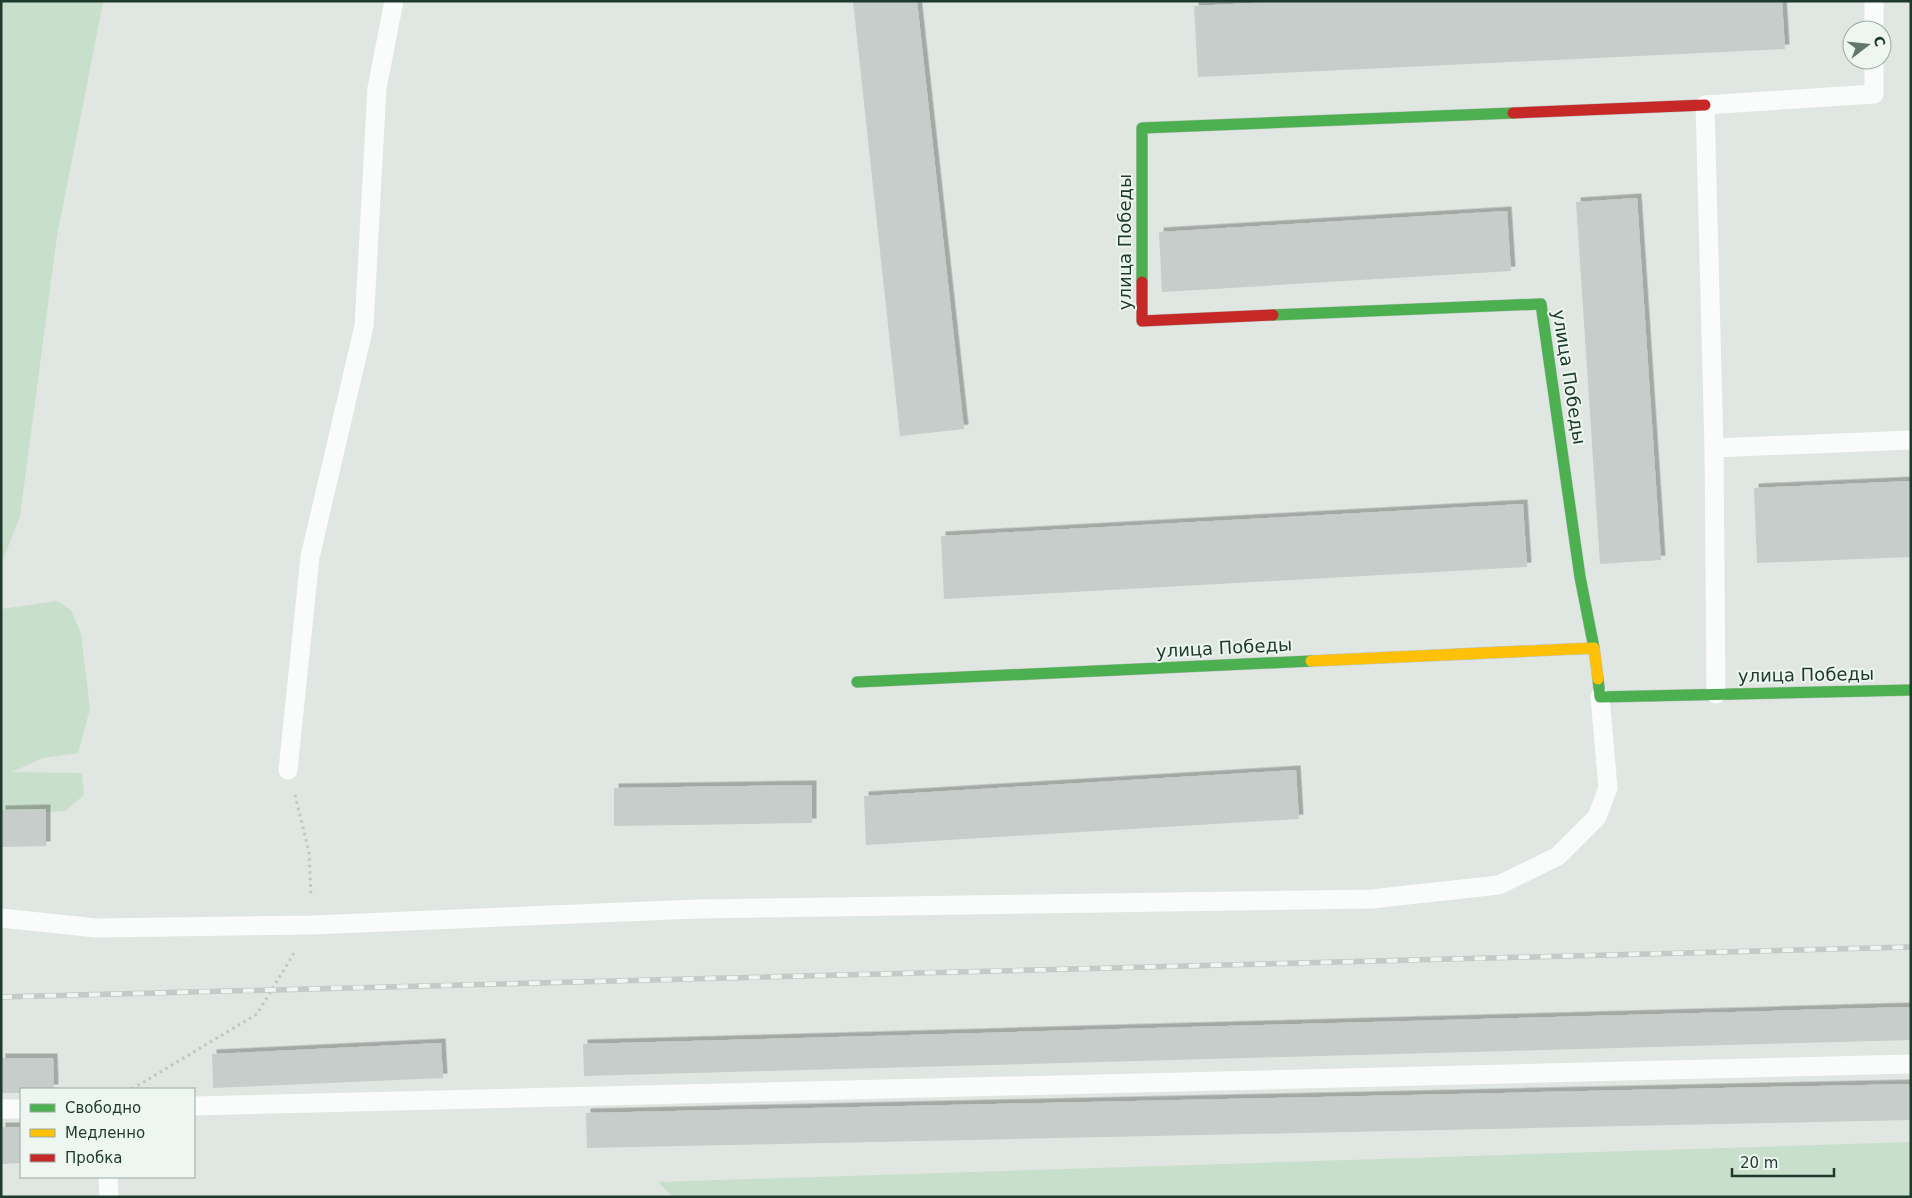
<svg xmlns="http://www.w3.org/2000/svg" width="1912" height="1198" font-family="'DejaVu Sans',sans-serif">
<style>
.green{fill:#c8e0cb}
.building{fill:#c7cdca;filter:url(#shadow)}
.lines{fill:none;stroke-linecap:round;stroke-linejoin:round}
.fast-casing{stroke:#b9c3bd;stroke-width:12}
.slow-casing{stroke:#b9c3bd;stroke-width:12}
.jam-casing{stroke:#b9c3bd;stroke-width:12}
.path{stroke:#bfc7c3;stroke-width:3;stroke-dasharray:2.5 4;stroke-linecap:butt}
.lane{stroke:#fafbfb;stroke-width:19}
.fast{stroke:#4caf50;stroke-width:11}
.slow{stroke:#ffc107;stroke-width:11}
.jam{stroke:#c62828;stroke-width:11}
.rail-casing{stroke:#c5c9c7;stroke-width:5.5}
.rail{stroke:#edf6f0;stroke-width:4;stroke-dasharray:11;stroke-linecap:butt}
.labels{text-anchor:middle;stroke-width:4;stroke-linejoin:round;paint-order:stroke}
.street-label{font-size:18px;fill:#1e392d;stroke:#edf6f0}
</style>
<defs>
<filter id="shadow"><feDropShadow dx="4.5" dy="-4.5" stdDeviation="0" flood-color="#0004"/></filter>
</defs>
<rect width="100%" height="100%" fill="#e0e6e2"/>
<g class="green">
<polygon points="1,1 103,1 103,3 57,236 20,516 1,565"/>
<polygon points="57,601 71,610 81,634 90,709 78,753 43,758 12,772 82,773 84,795 65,811 1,815 1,609"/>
<polygon points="1911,1142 1911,1197 673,1197 658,1182"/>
</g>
<g class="building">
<polygon points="853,1 917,1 964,429 900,436"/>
<polygon points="1289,1 1782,1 1785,49 1198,77 1194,6"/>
<polygon points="1637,198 1661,560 1600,564 1576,202"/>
<polygon points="1507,211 1511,271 1162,292 1159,232"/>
<polygon points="1911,481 1911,557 1757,563 1754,488"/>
<polygon points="1523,504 1527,567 944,599 941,536"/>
<polygon points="1296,770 1299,819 866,845 864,796"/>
<polygon points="812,785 812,823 614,826 614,788"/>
<polygon points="46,809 46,846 1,847 1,810"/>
<polygon points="1911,1007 1911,1040 584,1076 583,1044"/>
<polygon points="441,1043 443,1078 213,1088 212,1054"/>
<polygon points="1,1058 53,1058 54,1089 21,1089 21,1093 1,1093"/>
<polygon points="1911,1084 1911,1120 587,1148 586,1113"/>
<polygon points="1,1127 21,1127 21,1163 1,1164"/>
</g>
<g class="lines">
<defs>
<g id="fast">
<polyline points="1142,282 1142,128 1513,113"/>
<polyline points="1273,315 1541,304 1580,577 1594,648"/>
<polyline points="1598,679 1600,697 1911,690"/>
<polyline points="857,682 1311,661"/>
</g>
<polyline id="slow" points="1311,661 1594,648 1598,679"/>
<g id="jam">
<polyline points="1513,113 1705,105"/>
<polyline points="1142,282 1142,321 1273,315"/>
</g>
</defs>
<use href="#fast" class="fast-casing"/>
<use href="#slow" class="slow-casing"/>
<use href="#jam" class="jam-casing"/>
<g class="path">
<polyline points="295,795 309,852 311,897"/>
<polyline points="132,1089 257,1014 294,953"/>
</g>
<g class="lane">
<polyline points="1874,1 1874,30"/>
<polyline points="1714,448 1911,440"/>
<polyline points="1716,694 1714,448 1705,105 1874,94 1874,60"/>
<polyline points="288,770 310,557 364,326 377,88 394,1"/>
<polyline points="1,918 96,928 312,925 697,909 1371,899 1499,885 1558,856 1597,817 1608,788 1600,697"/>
<polyline points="194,1106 1911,1064"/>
<polyline points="1,1109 21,1109"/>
<polyline points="108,1177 109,1197"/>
</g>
<use href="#fast" class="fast"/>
<use href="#slow" class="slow"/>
<use href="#jam" class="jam"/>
<defs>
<polyline id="rail" points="1,997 1911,947"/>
</defs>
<use href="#rail" class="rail-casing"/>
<use href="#rail" class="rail"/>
</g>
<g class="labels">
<g class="street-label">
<text transform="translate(1125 242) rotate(-90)" y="6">улица Победы</text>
<text transform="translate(1569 377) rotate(81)" y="6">улица Победы</text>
<text transform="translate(1224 648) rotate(-3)" y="6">улица Победы</text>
<text transform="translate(1806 675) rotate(-1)" y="6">улица Победы</text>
</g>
</g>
<rect width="1912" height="1198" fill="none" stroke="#1e392d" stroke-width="5"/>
<rect x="20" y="1088" width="175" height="90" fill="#edf6f0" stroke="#9aaaa2"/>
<rect x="30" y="1104" width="25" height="8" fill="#4caf50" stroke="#9aaaa2"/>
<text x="65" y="1113" font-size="15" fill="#1e392d">Свободно</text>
<rect x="30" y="1129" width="25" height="8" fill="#ffc107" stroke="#9aaaa2"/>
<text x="65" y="1138" font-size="15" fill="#1e392d">Медленно</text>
<rect x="30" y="1154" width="25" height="8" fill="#c62828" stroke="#9aaaa2"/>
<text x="65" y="1163" font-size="15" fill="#1e392d">Пробка</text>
<g transform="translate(1867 45) rotate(74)"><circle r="24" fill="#edf6f0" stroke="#9aaaa2"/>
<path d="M0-4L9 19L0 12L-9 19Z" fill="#62766c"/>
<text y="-8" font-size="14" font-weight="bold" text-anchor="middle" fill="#1e392d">С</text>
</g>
<path d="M1732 1168v8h102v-8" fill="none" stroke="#1e392d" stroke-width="2.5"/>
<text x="1740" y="1168" font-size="15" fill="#1e392d" stroke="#edf6f0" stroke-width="4" paint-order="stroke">20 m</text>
</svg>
